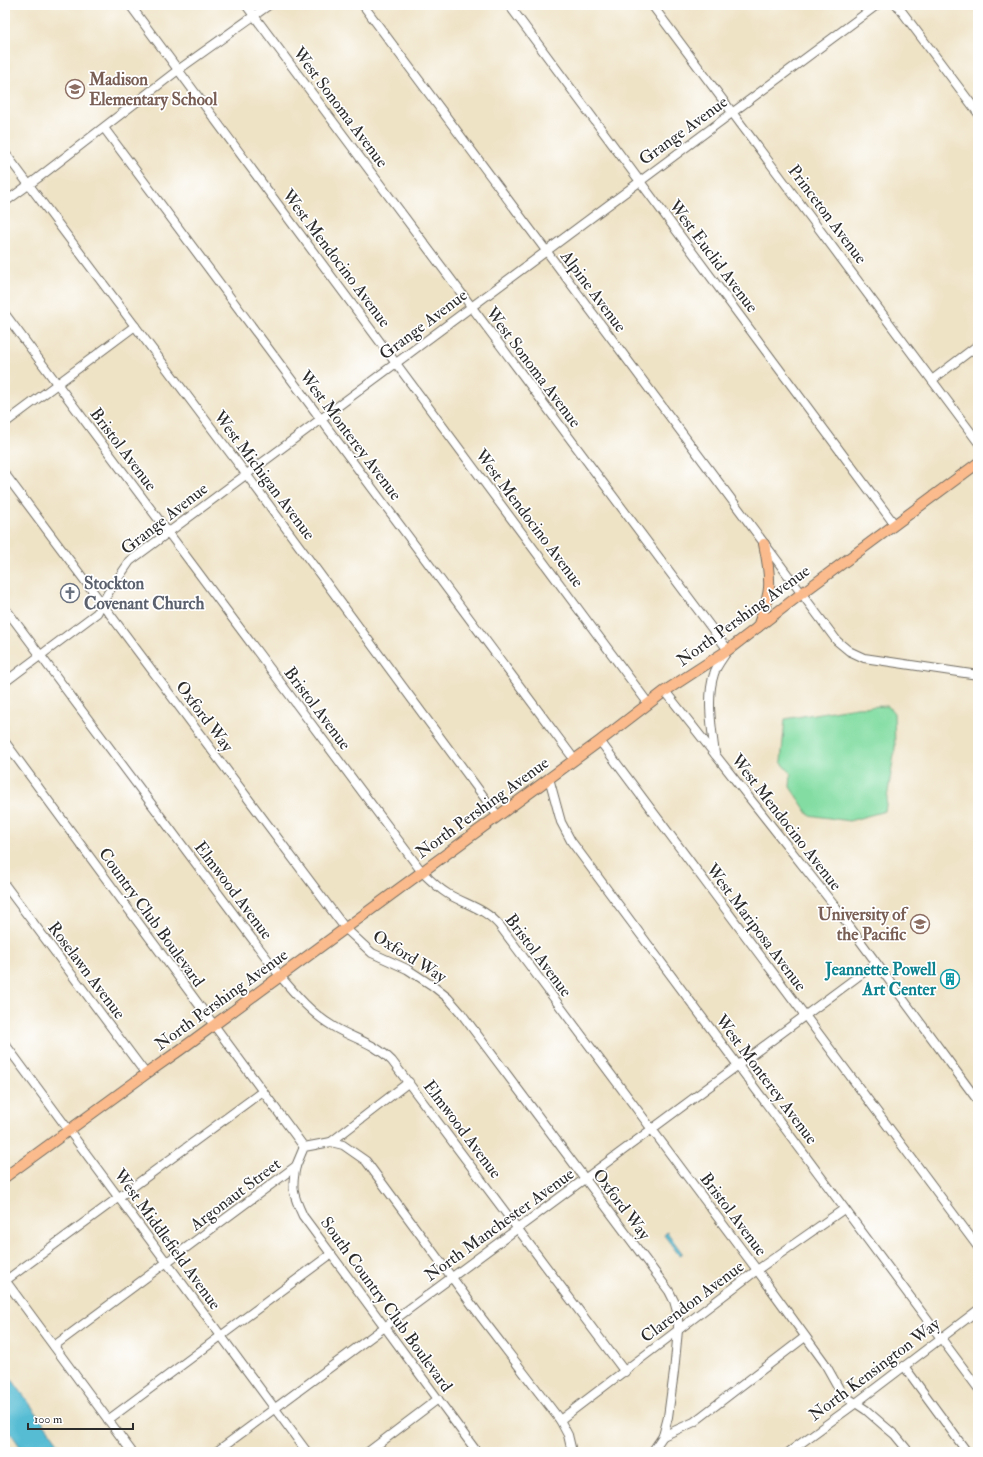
<svg xmlns="http://www.w3.org/2000/svg" width="983" height="1457" font-family="'IM FELL Double Pica',serif">
<style>
.green{fill:#83dda3;stroke:#578467}
.water{fill:#55bcd3;stroke:#40747f}
.lines{fill:none;stroke-linecap:round;stroke-linejoin:round}
.minor-casing{stroke:#706b61;stroke-width:10}
.major-casing{stroke:#706b61;stroke-width:12}
.minor{stroke:#fff;stroke-width:8}
.major{stroke:#fbbb8c;stroke-width:10}
.labels{text-anchor:middle;stroke-width:3.5;stroke-linejoin:round;paint-order:stroke}
.education-label{font-size:17px;font-weight:bold;fill:#785e54;stroke:#fff;text-anchor:start}
.street-label{font-size:17px;fill:#2b2b2b;stroke:#fff}
.worship-label{font-size:17px;font-weight:bold;fill:#5b616d;stroke:#fff;text-anchor:start}
.culture-label{font-size:17px;font-weight:bold;fill:#0d838f;stroke:#fff;text-anchor:end}
</style>
<rect width="100%" height="100%" fill="#fff"/>
<filter id="ink" filterUnits="userSpaceOnUse"><feTurbulence type="fractalNoise" baseFrequency=".025" numOctaves="2"/><feDisplacementMap in="SourceGraphic" scale="8" xChannelSelector="R" yChannelSelector="G"/><feConvolveMatrix kernelMatrix="1 2 1 2 8 2 1 2 1" color-interpolation-filters="sRGB"/></filter>
<filter id="wash" filterUnits="userSpaceOnUse"><feTurbulence type="fractalNoise" baseFrequency=".012" numOctaves="4" result="noise"/><feDisplacementMap in="SourceGraphic" scale="16" xChannelSelector="R" yChannelSelector="G"/><feGaussianBlur stdDeviation="0.9" result="paint"/><feColorMatrix in="noise" values="0 0 0 0 0 0 0 0 0 0 0 0 0 0 0 0 0 1.4 0 .05"/><feComposite in="paint" operator="in"/></filter>
<g filter="url(#wash)">
<rect width="100%" height="100%" fill="#efe3c6"/>
<polygon class="green" points="888,706 894,713 895,748 885,811 849,821 809,815 790,787 791,773 781,762 785,719 856,707"/>
<g class="water">
<polygon points="667,1232 682,1253 679,1255 664,1235"/>
<polygon points="5,1370 65,1452 24,1452 5,1425"/>
</g>
</g>
<g filter="url(#ink)">
<g class="lines">
<defs>
<g id="minor">
<polyline points="130,5 648,703"/>
<path d="M246,5L728,650C723,658 716,666 714,674C706,698 712,730 715,754"/>
<polyline points="363,5 837,641 849,651 864,658 978,675"/>
<polyline points="509,5 895,525"/>
<polyline points="652,5 978,442"/>
<polyline points="897,5 978,113"/>
<polyline points="104,128 574,759"/>
<polyline points="5,153 246,474 498,816"/>
<polyline points="5,202 38,178 178,70 269,5"/>
<path d="M5,314L422,872C430,880 438,888 448,894C467,905 486,909 500,926L757,1270L824,1362L842,1394L866,1410L882,1424L895,1435L909,1452"/>
<polyline points="932,380 978,345"/>
<polyline points="5,423 135,326"/>
<polyline points="5,474 345,928 372,953 407,969 433,986 448,998 461,1013 669,1291 674,1301 678,1315 678,1330 674,1372 668,1417 663,1436 652,1452"/>
<path d="M5,608L280,976C296,995 312,1014 334,1027C354,1039 375,1043 392,1061L625,1372"/>
<polyline points="5,682 97,613 108,593 130,561 877,5"/>
<polyline points="665,691 833,904 978,1101"/>
<polyline points="600,741 978,1247"/>
<polyline points="5,742 304,1147"/>
<polyline points="549,778 561,822 571,841 978,1388"/>
<polyline points="5,885 146,1074"/>
<polyline points="5,1044 307,1452"/>
<polyline points="331,1142 343,1145 366,1161 481,1317 560,1420 568,1435 572,1452"/>
<path d="M296,1166C291,1188 293,1195 303,1216L477,1452"/>
<polyline points="5,1280 132,1452"/>
<polyline points="5,1281 263,1091"/>
<polyline points="54,1346 296,1166 304,1147 331,1142 409,1082"/>
<polyline points="904,1366 967,1452"/>
<polyline points="108,1420 331,1254"/>
<polyline points="560,1420 757,1270 844,1209"/>
<polyline points="663,1436 694,1422 805,1337"/>
<polyline points="216,1452 876,963"/>
<polyline points="368,1452 438,1399"/>
<polyline points="789,1452 856,1403 978,1310"/>
</g>
<g id="major">
<path d="M758,627C762,614 768,601 769,588C770,573 767,558 764,544"/>
<polyline points="5,1177 146,1074 180,1050 600,741 665,691 728,650 801,594 978,463"/>
</g>
</defs>
<use href="#minor" class="minor-casing"/>
<use href="#major" class="major-casing"/>
<use href="#minor" class="minor"/>
<use href="#major" class="major"/>
</g>
</g>
<defs>
<symbol id="school-ring" viewBox="-11 -11 22 22"><circle r="9.5" fill="#fff" stroke="#8d6e63" stroke-width="1.5"/><path d="M0-5L7-2L0 1L-7-2ZM-4 1L0 2.5L4 1V4Q0 6-4 4Z" fill="#8d6e63"/></symbol>
<symbol id="church-ring" viewBox="-11 -11 22 22"><circle r="9.5" fill="#fff" stroke="#6b7280" stroke-width="1.5"/><path d="M-1.2-6h2.4v3.5h3.3v2.4h-3.3V6h-2.4V-.1h-3.3v-2.4h3.3Z" fill="#6b7280"/></symbol>
<symbol id="university-ring" viewBox="-11 -11 22 22"><circle r="9.5" fill="#fff" stroke="#8d6e63" stroke-width="1.5"/><path d="M0-5L7-2L0 1L-7-2ZM-4 1L0 2.5L4 1V4Q0 6-4 4Z" fill="#8d6e63"/></symbol>
<symbol id="building-ring" viewBox="-11 -11 22 22"><circle r="9.5" fill="#fff" stroke="#0f9aa8" stroke-width="1.5"/><path d="M-4-6H4V6H1V3H-1V6H-4ZM-2.5-4.3h1.7v1.8h-1.7ZM.8-4.3h1.7v1.8H.8ZM-2.5-1h1.7V.8h-1.7ZM.8-1h1.7V.8H.8Z" fill="#0f9aa8"/></symbol>
</defs>
<g fill-rule="evenodd">
<use href="#school-ring" x="64" y="78" width="22" height="22"/>
<use href="#church-ring" x="59" y="582" width="22" height="22"/>
<use href="#university-ring" x="909" y="913" width="22" height="22"/>
<use href="#building-ring" x="939" y="968" width="22" height="22"/>
</g>
<g class="labels">
<g class="education-label">
<text x="89" y="85">Madison<tspan x="89" dy="20">Elementary School</tspan></text>
<text x="906" y="920" text-anchor="end">University of<tspan x="906" dy="20">the Pacific</tspan></text>
</g>
<g class="street-label">
<text transform="translate(341 107) rotate(53)" y="6">West Sonoma Avenue</text>
<text transform="translate(683 130) rotate(-36)" y="6">Grange Avenue</text>
<text transform="translate(828 214) rotate(53)" y="6">Princeton Avenue</text>
<text transform="translate(714 256) rotate(53)" y="6">West Euclid Avenue</text>
<text transform="translate(337 258) rotate(53)" y="6">West Mendocino Avenue</text>
<text transform="translate(594 291) rotate(53)" y="6">Alpine Avenue</text>
<text transform="translate(423 324) rotate(-37)" y="6">Grange Avenue</text>
<text transform="translate(534 367) rotate(53)" y="6">West Sonoma Avenue</text>
<text transform="translate(351 435) rotate(53)" y="6">West Monterey Avenue</text>
<text transform="translate(124 449) rotate(53)" y="6">Bristol Avenue</text>
<text transform="translate(265 475) rotate(53)" y="6">West Michigan Avenue</text>
<text transform="translate(164 518) rotate(-38)" y="6">Grange Avenue</text>
<text transform="translate(530 518) rotate(53)" y="6">West Mendocino Avenue</text>
<text transform="translate(743 615) rotate(-36)" y="6">North Pershing Avenue</text>
<text transform="translate(318 708) rotate(53)" y="6">Bristol Avenue</text>
<text transform="translate(205 716) rotate(53)" y="6">Oxford Way</text>
<text transform="translate(482 807) rotate(-36)" y="6">North Pershing Avenue</text>
<text transform="translate(787 822) rotate(52)" y="6">West Mendocino Avenue</text>
<text transform="translate(234 890) rotate(53)" y="6">Elmwood Avenue</text>
<text transform="translate(152 917) rotate(54)" y="6">Country Club Boulevard</text>
<text transform="translate(757 927) rotate(53)" y="6">West Mariposa Avenue</text>
<text transform="translate(539 955) rotate(53)" y="6">Bristol Avenue</text>
<text transform="translate(410 956) rotate(32)" y="6">Oxford Way</text>
<text transform="translate(87 970) rotate(53)" y="6">Roselawn Avenue</text>
<text transform="translate(221 999) rotate(-36)" y="6">North Pershing Avenue</text>
<text transform="translate(767 1079) rotate(53)" y="6">West Monterey Avenue</text>
<text transform="translate(463 1129) rotate(53)" y="6">Elmwood Avenue</text>
<text transform="translate(235 1194) rotate(-37)" y="6">Argonaut Street</text>
<text transform="translate(622 1204) rotate(53)" y="6">Oxford Way</text>
<text transform="translate(734 1214) rotate(53)" y="6">Bristol Avenue</text>
<text transform="translate(499 1224) rotate(-36)" y="6">North Manchester Avenue</text>
<text transform="translate(168 1239) rotate(54)" y="6">West Middlefield Avenue</text>
<text transform="translate(692 1301) rotate(-37)" y="6">Clarendon Avenue</text>
<text transform="translate(387 1304) rotate(54)" y="6">South Country Club Boulevard</text>
<text transform="translate(874 1369) rotate(-37)" y="6">North Kensington Way</text>
</g>
<g class="worship-label">
<text x="84" y="589">Stockton<tspan x="84" dy="20">Covenant Church</tspan></text>
</g>
<g class="culture-label">
<text x="936" y="975">Jeannette Powell<tspan x="936" dy="20">Art Center</tspan></text>
</g>
</g>
<rect width="983" height="1457" fill="none" stroke="#fff" stroke-width="20"/>
<path d="M28 1423v6h105v-6" fill="none" stroke="#2b2b2b" stroke-width="2"/>
<text x="34" y="1423" font-size="12" fill="#2b2b2b" stroke="#ffffff" stroke-width="3" paint-order="stroke">100 m</text>
</svg>
